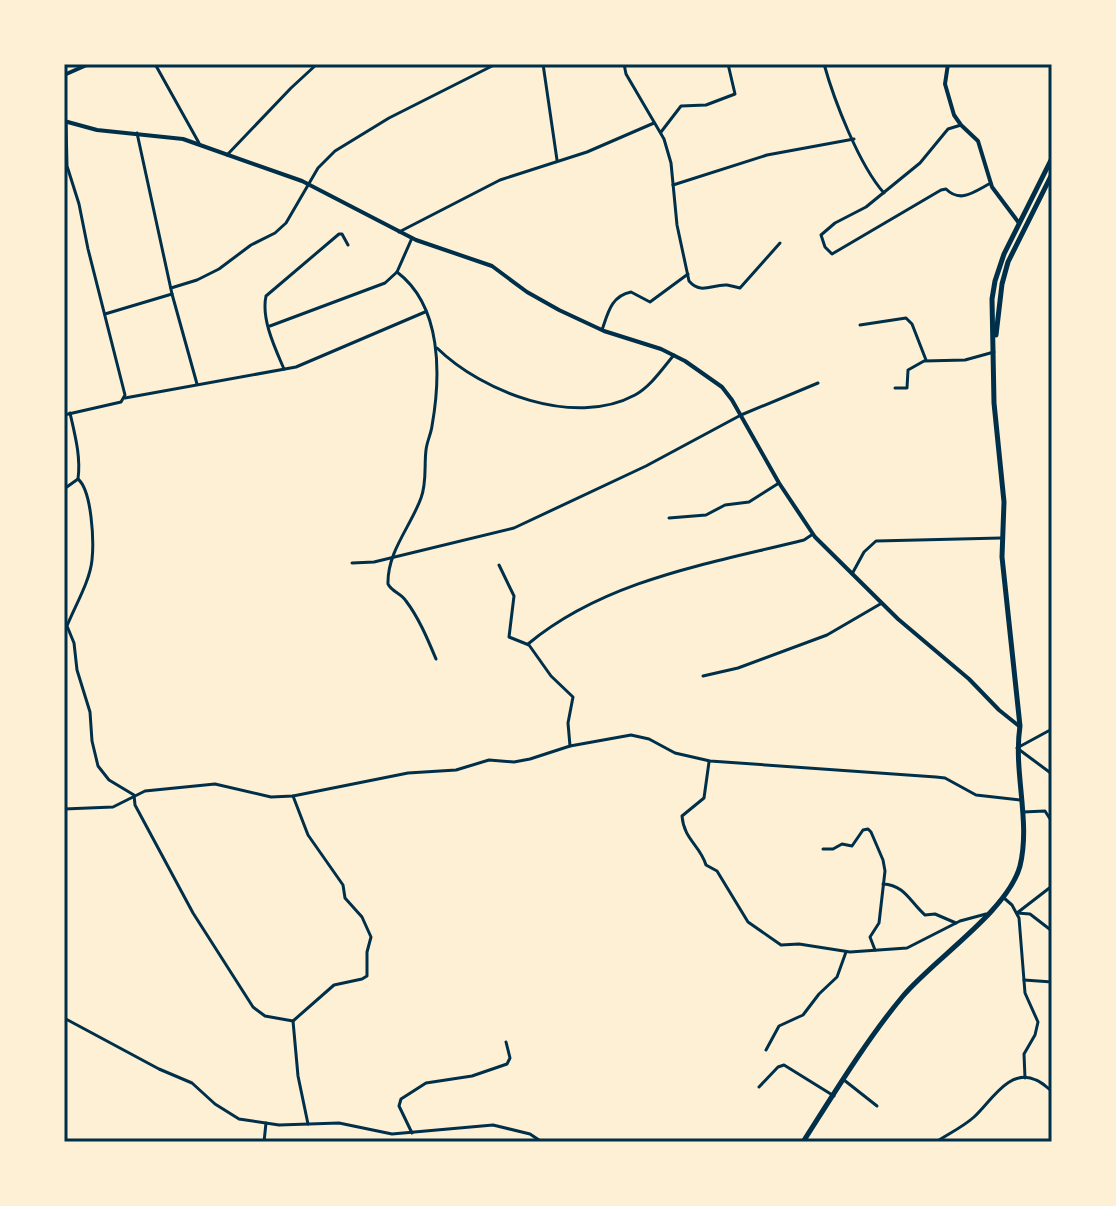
<svg xmlns="http://www.w3.org/2000/svg" width="1116" height="1206" font-family="'Asap Condensed',sans-serif">
<style>
.lines{fill:none;stroke-linecap:round;stroke-linejoin:round}
.minor{stroke:#003049;stroke-width:3}
.tertiary{stroke:#003049;stroke-width:4}
.primary{stroke:#003049;stroke-width:5}
.neatline{fill:none;stroke:#003049;stroke-width:3}
</style>
<rect width="100%" height="100%" fill="#fdf0d5"/>
<g class="lines">
<g class="minor">
<polyline points="155,64 199,143"/>
<polyline points="543,64 557,160"/>
<path d="M624,64L626,74L664,139L671,163L677,225L689,281C701,295 712,284 727,285C732,286 736,287 740,288L780,243"/>
<path d="M824,64C834,100 859,165 884,193"/>
<path d="M961,125L948,129L920,163L866,207L835,223L821,235L825,247L832,254L941,190L946,189C961,204 975,191 991,183"/>
<polyline points="661,132 681,106 706,105 735,94 728,64"/>
<polyline points="137,133 172,294 197,384"/>
<polyline points="227,155 291,88 317,64"/>
<polyline points="673,185 767,155 854,139"/>
<polyline points="399,232 500,180 587,152 654,123"/>
<path d="M397,272C442,306 441,375 432,426C431,434 427,441 426,450C424,466 427,482 421,498C411,526 387,552 388,584C392,592 401,593 406,601C419,618 428,640 436,659"/>
<polyline points="171,288 197,280 219,269 251,245 275,233 286,223 318,168 335,151 389,118 496,64"/>
<polyline points="105,314 172,294"/>
<polyline points="860,325 906,318 912,324 926,360"/>
<polyline points="270,326 385,283 397,272 412,238"/>
<path d="M602,330C608,313 611,296 631,292L650,302L688,274"/>
<path d="M437,348C482,392 574,428 635,395C651,386 662,369 674,355"/>
<path d="M284,369C275,348 261,319 266,296L339,234H342L348,245"/>
<polyline points="895,388 907,388 908,370 924,361 965,360 994,352"/>
<polyline points="125,398 296,367 425,312"/>
<polyline points="64,415 121,402 125,395 88,249 79,204 67,166 66,122"/>
<path d="M78,479C92,491 94,541 92,560C90,581 75,606 67,626L74,643L77,670L90,712L92,741L98,766L109,780L134,795L135,805L193,913L253,1007L265,1016L293,1021"/>
<path d="M64,489L78,479C81,457 75,435 70,413"/>
<polyline points="669,518 706,515 725,505 749,502 779,483"/>
<polyline points="352,563 374,562 514,528 646,466 741,415 818,383"/>
<polyline points="499,565 514,596 509,637 529,645 551,676 573,697 568,723 570,746"/>
<polyline points="852,574 864,552 876,541 1001,538"/>
<path d="M528,644C605,580 708,564 804,540L813,534"/>
<polyline points="703,676 738,668 827,635 882,603"/>
<polyline points="1052,729 1017,748 1052,774"/>
<path d="M709,762L704,798L682,816C684,840 700,845 706,865L717,871L748,922L781,945L799,944L850,952L907,948L960,921L986,914"/>
<polyline points="293,796 308,835 343,885 345,898 362,917 371,937 367,952 367,976 362,979 334,985 293,1021 298,1076 308,1124"/>
<polyline points="64,809 113,807 145,791 215,784 271,797 293,796 408,773 456,770 489,760 514,762 530,759 570,746 631,735 649,739 675,753 710,761 936,777 945,778 976,795 1020,800"/>
<polyline points="1023,812 1045,811 1052,822"/>
<polyline points="823,849 833,849 842,844 852,846 863,830 868,829 871,832 883,860 885,871 879,923 870,937 875,950"/>
<path d="M883,884C905,885 910,902 925,915L935,914L956,923"/>
<polyline points="1004,898 1012,905 1019,918 1025,993 1038,1022 1035,1035 1024,1054 1025,1078"/>
<polyline points="1017,913 1052,886"/>
<polyline points="1017,913 1030,914 1052,931"/>
<polyline points="1024,980 1052,982"/>
<polyline points="64,1018 159,1069 192,1083 215,1104 239,1119 279,1125 339,1123 392,1134 493,1125 530,1134 542,1142"/>
<polyline points="766,1050 779,1026 803,1015 819,994 837,977 846,952"/>
<polyline points="844,1080 877,1106"/>
<polyline points="759,1087 778,1067 784,1065 834,1096"/>
<polyline points="412,1133 399,1106 401,1099 426,1083 472,1076 507,1064 510,1058 506,1042"/>
<polyline points="264,1142 266,1123"/>
<path d="M936,1142C948,1134 963,1127 974,1117C990,1103 1009,1067 1036,1080C1042,1082 1047,1088 1052,1091"/>
</g>
<g class="tertiary">
<polyline points="948,64 945,84 954,115 961,125 978,141 992,187 1019,223"/>
<polyline points="64,75 89,64"/>
<polyline points="64,121 97,130 183,139 302,181 416,240 492,266 527,292 559,310 604,331 661,349 685,361 722,387 732,400 779,483 815,537 898,619 969,679 999,710 1019,726"/>
</g>
<g class="primary">
<polyline points="996,335 1002,284 1008,262 1052,174"/>
<path d="M803,1142C833,1095 867,1039 903,996C934,959 1008,911 1020,866C1031,821 1013,772 1020,726L1002,557L1004,502L994,403L992,299L995,281L1004,254L1052,158"/>
</g>
</g>
<rect width="1116" height="1206" fill="none" stroke="#fdf0d5" stroke-width="132"/>
<rect x="66" y="66" width="984" height="1074" class="neatline"/>
</svg>
